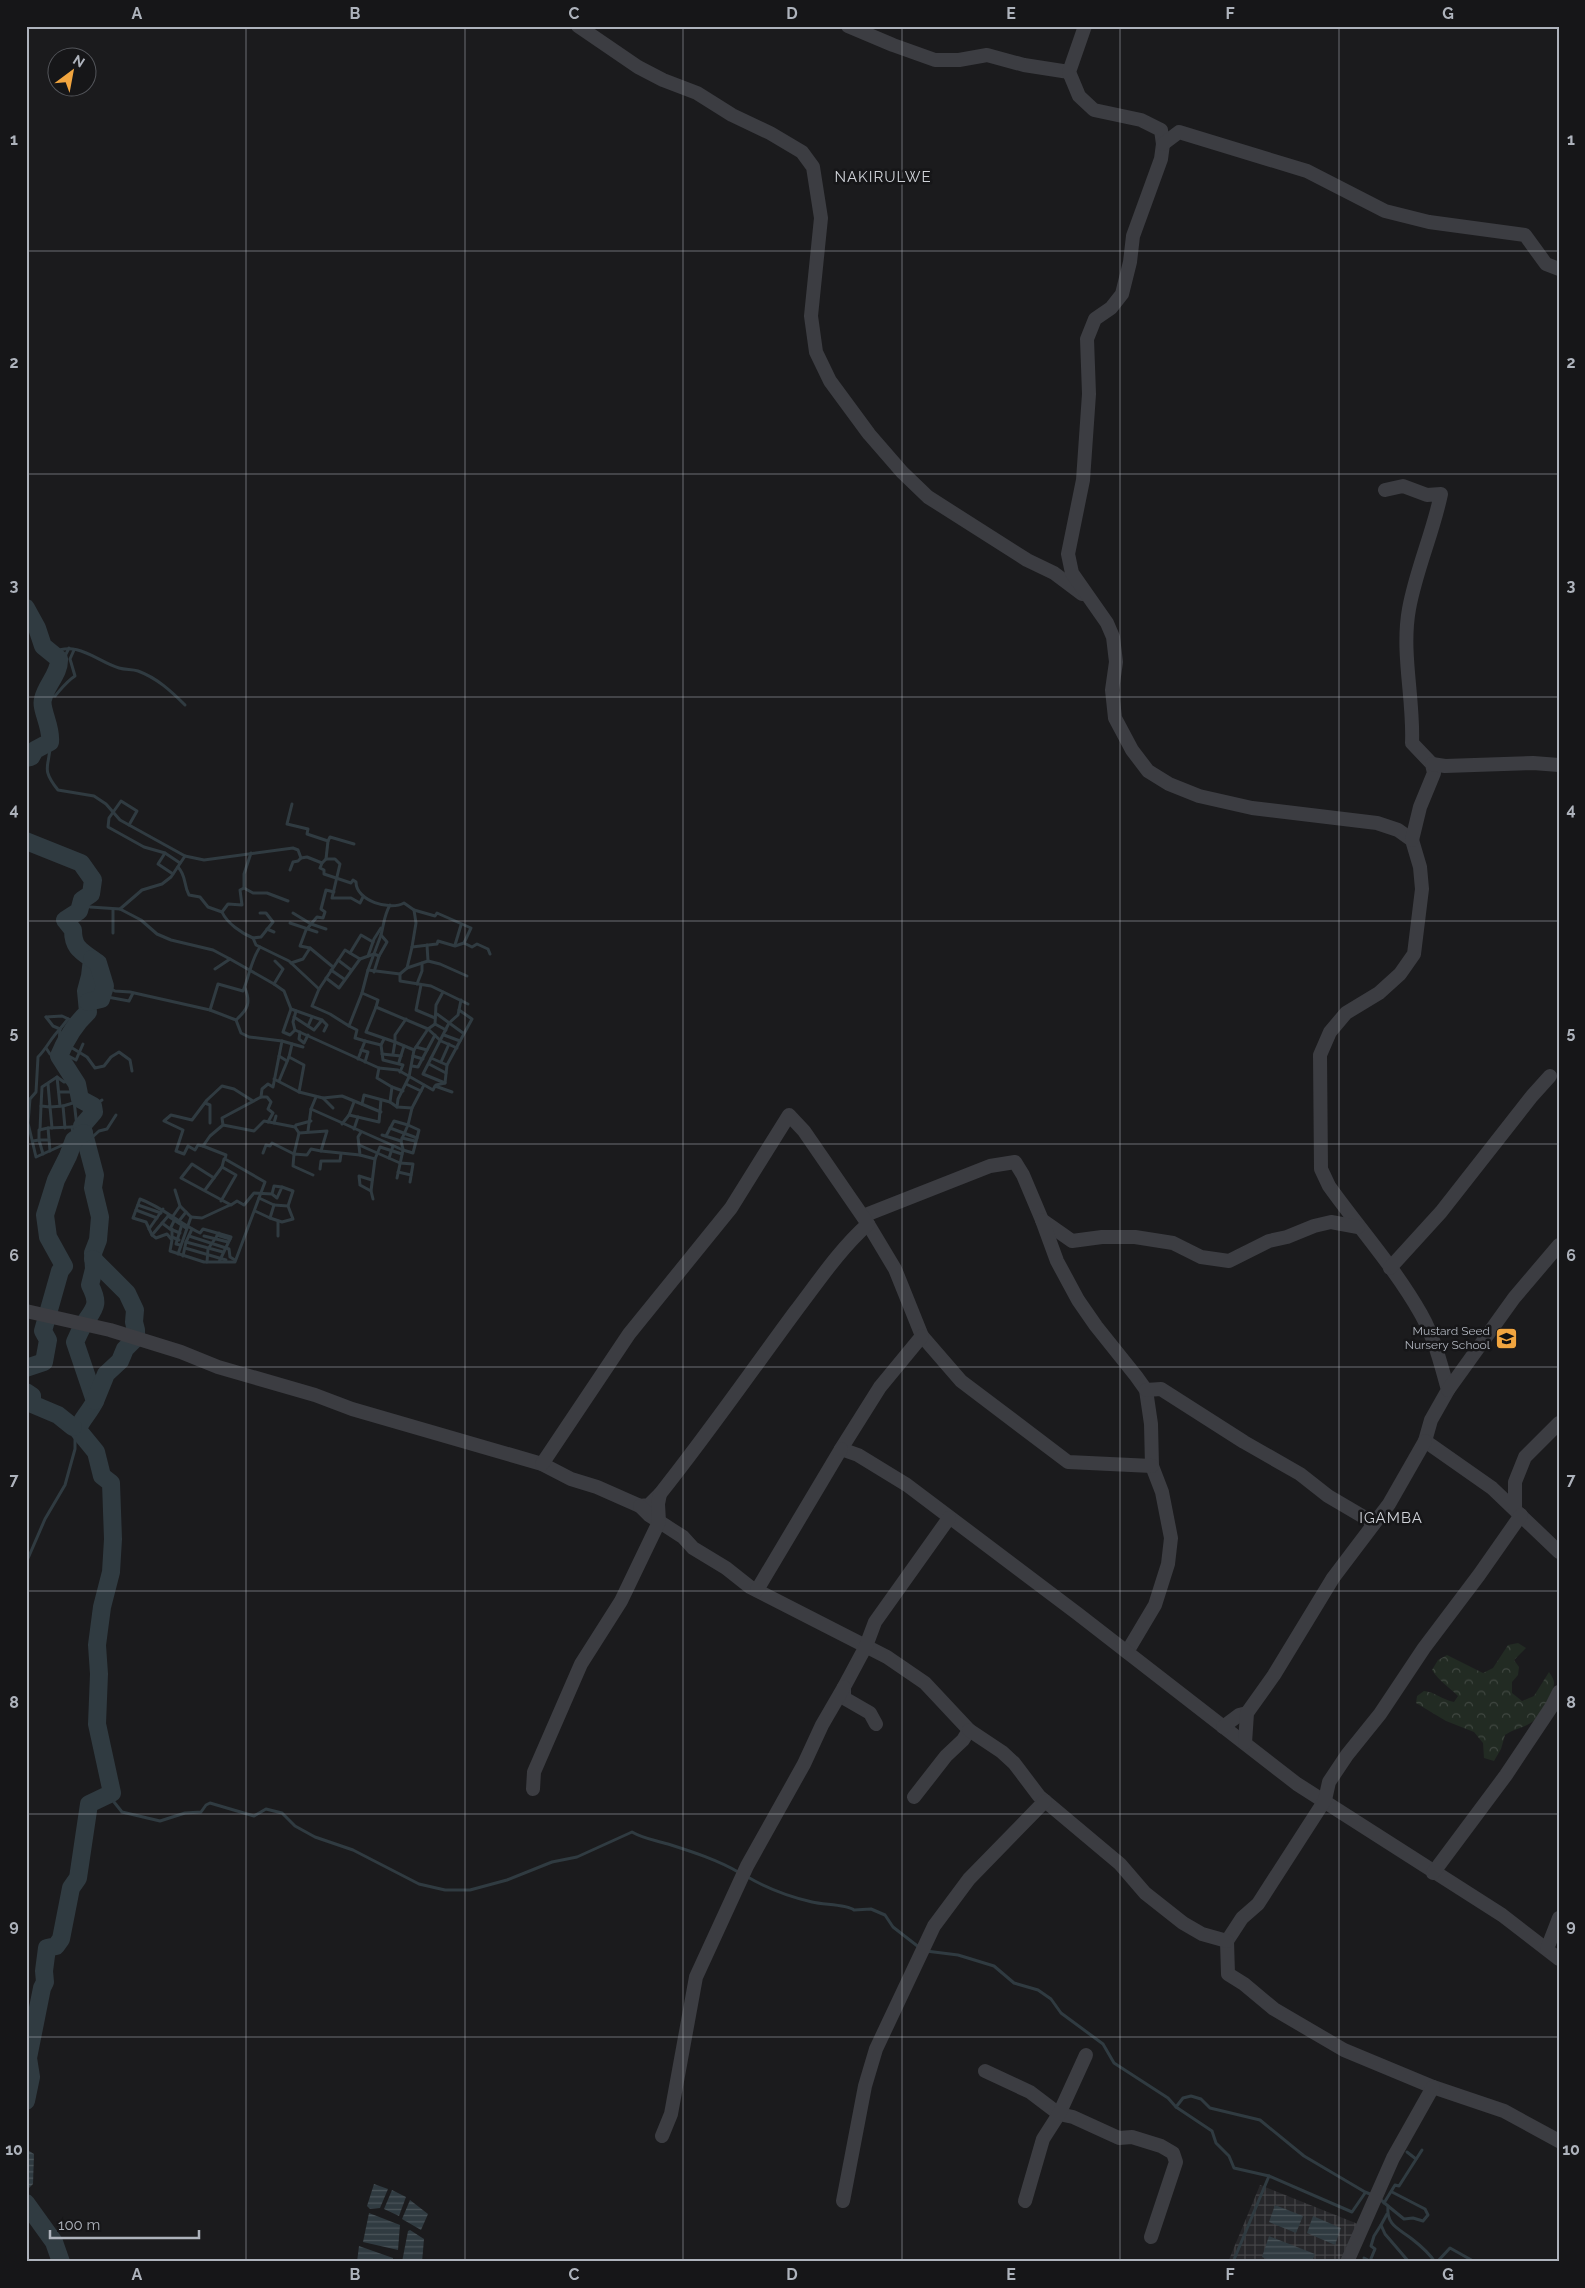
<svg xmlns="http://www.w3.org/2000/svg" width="1585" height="2288" font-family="Raleway,sans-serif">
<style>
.industrial{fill:url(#industrial-grid)}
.forest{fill:url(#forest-crowns)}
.water{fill:url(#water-rules)}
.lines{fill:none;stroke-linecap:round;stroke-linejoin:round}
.stream{stroke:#303b41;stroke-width:3}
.river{stroke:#303b41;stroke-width:18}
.minor{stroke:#3c3d42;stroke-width:14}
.grid{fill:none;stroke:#aeb3bc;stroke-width:1;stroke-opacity:0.55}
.labels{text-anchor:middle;stroke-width:5;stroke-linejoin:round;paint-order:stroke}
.poi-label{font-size:12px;fill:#aeb3bc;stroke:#161618;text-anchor:end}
.quarter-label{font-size:15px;letter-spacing:1px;fill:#cfd2d8;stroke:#161618}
.neatline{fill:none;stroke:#aeb3bc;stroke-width:2}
.grid-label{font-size:16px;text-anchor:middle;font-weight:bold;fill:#aeb3bc}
</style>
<defs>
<pattern id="industrial-grid" width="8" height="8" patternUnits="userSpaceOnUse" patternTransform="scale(1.25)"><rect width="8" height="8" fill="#27272a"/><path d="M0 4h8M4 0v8" fill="none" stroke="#444447"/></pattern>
<pattern id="forest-crowns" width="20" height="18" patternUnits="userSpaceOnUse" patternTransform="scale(1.25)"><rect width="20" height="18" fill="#222b23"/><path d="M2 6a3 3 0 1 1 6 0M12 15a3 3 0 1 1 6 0" fill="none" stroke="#404741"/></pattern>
<pattern id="water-rules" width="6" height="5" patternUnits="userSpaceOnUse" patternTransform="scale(1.25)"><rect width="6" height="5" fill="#303b41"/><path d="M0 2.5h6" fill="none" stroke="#4b555a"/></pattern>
</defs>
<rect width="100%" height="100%" fill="#1b1b1d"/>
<polygon class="industrial" points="1260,2185 1358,2224 1342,2262 1228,2262"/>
<path class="forest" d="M1518,1643L1526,1648L1514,1660L1519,1667L1518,1675L1512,1682V1693L1522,1701L1534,1696L1549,1672C1551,1675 1554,1679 1554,1683C1553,1697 1540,1720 1527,1725C1519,1729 1512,1730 1505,1735L1501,1749L1494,1761L1484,1758L1483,1743L1474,1732L1446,1721L1416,1703L1417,1696L1424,1691C1435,1692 1443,1700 1454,1702L1458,1696C1449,1687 1439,1681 1432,1670L1438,1660L1447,1655L1483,1673L1493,1668L1508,1645Z"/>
<g class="water">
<polygon points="26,2149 34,2154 33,2184 26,2191"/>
<polygon points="374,2184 388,2189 380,2208 370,2209 367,2206"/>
<polygon points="392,2190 406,2197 399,2216 384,2209"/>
<polygon points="410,2200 428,2214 421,2230 402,2219"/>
<polygon points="1275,2205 1303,2216 1296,2233 1269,2222"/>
<polygon points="369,2213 400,2225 398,2250 363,2242"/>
<polygon points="1313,2216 1341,2228 1335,2245 1307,2233"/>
<polygon points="410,2230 424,2239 422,2262 402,2262 408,2231"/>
<polygon points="1269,2236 1315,2254 1312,2262 1273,2262 1262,2257"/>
<polygon points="359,2246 393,2258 393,2262 357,2262"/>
</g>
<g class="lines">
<g class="stream">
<path d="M52,653C78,640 96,661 119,668C126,670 132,669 138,671C157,678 171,691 185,705"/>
<polyline points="60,666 69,648"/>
<path d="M44,696H55C61,689 67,681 75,676L70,659L74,650"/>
<path d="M50,742C51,767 39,766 58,790L94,796L106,804L120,820L185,856L171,877L162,884L142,890L120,909"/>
<polyline points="292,804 287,824 308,829 307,834 328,841 330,837 354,844"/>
<polyline points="129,825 137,811 121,801 109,818 108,827 144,847 165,853 180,863"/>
<polyline points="165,853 158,864 173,874"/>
<path d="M185,856L204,860L293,848L298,850L301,858L307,857L322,863L320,868L324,870V874L351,883L353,880L356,882C356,901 390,911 404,903L414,910L435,916L437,913L471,928L464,943L472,947L477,944L488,949L490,954"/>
<polyline points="326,859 328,841"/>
<polyline points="322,863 326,859 335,859 340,864 332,898 351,898 360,903 363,897"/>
<path d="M178,867C187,877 183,884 189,895L200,897L208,907L222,912C227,923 241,933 253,938L256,945L289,961L319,989"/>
<polyline points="290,870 293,862 298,861 301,858"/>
<polyline points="244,888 244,874 251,853"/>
<polyline points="81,903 90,907 120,909 141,920 157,934 171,940 213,950 230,959"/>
<polyline points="113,909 113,933"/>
<polyline points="414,910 416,923 412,947 437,944 438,941 455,946 464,943"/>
<polyline points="222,912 228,904 242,905 240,890 244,888 253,893 267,893 288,901"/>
<polyline points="293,913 311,924 326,929"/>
<polyline points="290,923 317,932"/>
<polyline points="267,929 274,932"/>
<polyline points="381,935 368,970 400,974"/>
<polyline points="253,938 261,937 273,922 266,913 260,913"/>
<polyline points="427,945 428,961"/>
<polyline points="455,945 461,925"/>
<polyline points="412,947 407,968 428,961 440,964 467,976"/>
<polyline points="310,948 300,946 306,930 317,917 323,918 325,912 321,909 326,890 334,892"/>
<polyline points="350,953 361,935 373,942"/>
<polyline points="368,956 374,939 381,928"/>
<path d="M379,956L387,942L381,935C384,924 384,915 390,905"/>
<polyline points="338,960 351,970"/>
<polyline points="291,963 303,959 310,948 333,967"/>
<polyline points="407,968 400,974 400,981 431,986 468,1004"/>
<polyline points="215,969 230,959 274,984 283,969 275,961"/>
<polyline points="331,970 344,979"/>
<polyline points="368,970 362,993 378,1000 376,1007 428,1029 441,1041 457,1048"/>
<polyline points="374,972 379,956 374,954"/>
<polyline points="326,978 339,988 360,959"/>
<polyline points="274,984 284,991 291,1009 322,1020 327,1025 324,1031"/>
<polyline points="417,984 422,971 422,963"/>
<polyline points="421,985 416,1010 435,1018"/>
<polyline points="105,986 115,991 130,992 210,1010"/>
<polyline points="362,993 349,1026 330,1014 312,1006 319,989 345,950 360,959 374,954"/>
<polyline points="102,996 129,1001 133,993"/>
<polyline points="376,1007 366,1032 395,1042 393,1054"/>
<polyline points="291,1009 283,1032 290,1035 295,1030 293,1022 296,1011"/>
<polyline points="437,1014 463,1033"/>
<polyline points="46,1017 62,1016 77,1023"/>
<polyline points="46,1017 53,1026 60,1029 68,1019"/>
<polyline points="294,1017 314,1030 322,1020"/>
<polyline points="406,1019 395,1035 395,1042 414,1050"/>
<polyline points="236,1020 241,1033 249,1037 282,1041 273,1087 268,1084 262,1089 261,1097 267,1097 271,1102 268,1109 273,1113 268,1122"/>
<path d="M236,1020L210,1010L218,984L243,991C249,977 251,960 260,947"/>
<path d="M236,1020C248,1009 251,1003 245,988"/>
<polyline points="435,1024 446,1030"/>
<polyline points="308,1026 312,1017"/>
<polyline points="349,1026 357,1030 355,1038 365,1041 358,1059"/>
<path d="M60,1029C50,1039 47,1048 38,1057L36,1092L30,1099L28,1123L36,1157L74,1140L72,1127L82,1126"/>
<polyline points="295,1030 379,1068 398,1070 433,1090 435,1086 452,1092"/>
<polyline points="300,1032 299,1039 304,1043 308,1035"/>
<polyline points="444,1035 460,1041"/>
<polyline points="384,1039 381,1045 383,1060 403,1065 400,1072"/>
<polyline points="282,1041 303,1047"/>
<polyline points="365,1041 381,1045"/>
<polyline points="64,1043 87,1057 95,1068 104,1066 111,1057 119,1052 130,1060 132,1071"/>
<polyline points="59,1044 60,1029"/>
<polyline points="292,1044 289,1057 304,1065 299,1092"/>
<polyline points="416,1047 427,1050"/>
<polyline points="46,1048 50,1054 59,1056"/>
<polyline points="361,1050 368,1052 365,1062"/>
<polyline points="61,1052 76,1060 83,1044"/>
<polyline points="382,1054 401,1056"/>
<polyline points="279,1056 287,1061"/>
<polyline points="413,1056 423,1059"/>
<polyline points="431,1058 447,1065"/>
<polyline points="399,1062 404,1046"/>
<polyline points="441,1062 449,1044"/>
<polyline points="429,1064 446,1073"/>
<polyline points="412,1066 418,1067 435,1035"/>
<polyline points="379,1068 377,1078 392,1087 403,1091"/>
<polyline points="57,1077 60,1106"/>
<polyline points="274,1079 299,1092 323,1098 333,1108"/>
<polyline points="279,1081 289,1057"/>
<polyline points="445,1083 423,1074 449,1023 458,1015 461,1000"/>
<polyline points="406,1084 421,1091"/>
<polyline points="436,1085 445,1083 447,1065 472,1019 459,1010"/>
<polyline points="392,1087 390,1102 397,1107 412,1108 424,1085"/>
<polyline points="59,1092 73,1092 70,1081 74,1079"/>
<polyline points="323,1098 342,1096 381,1112"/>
<polyline points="253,1101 234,1089 222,1086 207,1100 192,1120 171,1115 164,1121 183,1130 176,1151 184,1154 188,1146 195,1150 198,1145 203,1146 210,1136 223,1125 222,1118 261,1097"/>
<polyline points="205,1103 210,1105 210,1123"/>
<polyline points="362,1104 364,1095 390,1102"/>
<polyline points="41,1106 42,1087 57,1077 64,1082 70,1081"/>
<polyline points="93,1106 102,1100"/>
<polyline points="397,1107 398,1099 409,1077 414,1050 428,1029 435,1024 436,1005 443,992"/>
<polyline points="311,1109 403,1150"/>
<polyline points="349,1115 379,1122 381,1100"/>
<polyline points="274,1123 276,1116"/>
<polyline points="342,1124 349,1115 354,1102"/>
<polyline points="223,1125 254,1131 264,1121 295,1127 299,1133 327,1131 321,1151 311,1149 307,1155 294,1154 293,1166 313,1175"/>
<polyline points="77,1127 73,1092 79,1092"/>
<polyline points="295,1127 296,1125 311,1121"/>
<polyline points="52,1128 50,1107 63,1106"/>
<polyline points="65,1128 63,1106 73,1103"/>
<polyline points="390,1128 417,1138"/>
<polyline points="354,1129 358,1117"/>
<polyline points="40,1130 41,1106 50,1107 48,1084"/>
<polyline points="308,1131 311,1109 316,1097"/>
<polyline points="361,1132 358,1137 360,1155 375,1159 380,1147 402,1154"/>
<polyline points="382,1135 401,1141"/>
<polyline points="386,1136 394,1121 408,1125 401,1141 403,1149"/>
<polyline points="402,1138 415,1141"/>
<polyline points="33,1141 39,1140 39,1130 48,1128"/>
<polyline points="87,1142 99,1131 107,1129 116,1115"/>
<polyline points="359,1145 400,1163 413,1164 410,1182"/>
<path d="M203,1146L226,1155L225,1159L265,1182L235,1262H204L170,1251L172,1240L167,1234L156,1238L152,1235L146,1222L133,1218L140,1199C162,1207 179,1223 200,1233L203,1229L231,1237L219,1262"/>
<polyline points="50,1151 48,1128 72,1127"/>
<polyline points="321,1151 360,1155"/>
<polyline points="263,1153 266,1145 270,1146 272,1143 294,1154 299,1133"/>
<polyline points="43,1154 39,1140 49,1140"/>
<polyline points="389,1158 393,1146"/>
<polyline points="320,1169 321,1161 340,1161 341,1154"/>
<polyline points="398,1172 411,1175"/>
<polyline points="214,1178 192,1164 181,1178 231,1205 237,1201 244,1205 254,1193 272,1194 277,1198 282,1187 274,1186 272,1194"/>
<polyline points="397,1178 403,1150 413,1153 419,1130 408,1125 412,1108"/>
<polyline points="282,1187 293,1191 288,1206"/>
<polyline points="175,1190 180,1206 191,1217 178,1254"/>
<polyline points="205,1190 222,1167"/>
<polyline points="371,1191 360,1185 359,1176 372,1180"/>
<polyline points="259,1198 274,1205 288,1206 293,1219 282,1222 270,1218"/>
<polyline points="373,1199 371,1191 375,1159"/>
<polyline points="221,1201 236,1175 222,1167 224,1159"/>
<polyline points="138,1205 161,1213"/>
<polyline points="136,1210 157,1218"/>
<polyline points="255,1211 270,1218 274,1205"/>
<polyline points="168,1216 186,1228"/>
<polyline points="173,1216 180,1206"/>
<polyline points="191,1217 202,1218 230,1205"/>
<polyline points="175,1219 170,1229 180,1233"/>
<polyline points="179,1221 186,1212"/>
<polyline points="278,1221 278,1236"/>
<polyline points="162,1223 170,1229"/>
<polyline points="149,1229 163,1209"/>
<polyline points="172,1229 172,1237 179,1240"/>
<polyline points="152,1235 169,1215"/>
<polyline points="217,1235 230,1239"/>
<polyline points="189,1236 229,1249 230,1257 235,1260"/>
<polyline points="204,1236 228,1242"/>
<polyline points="186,1242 223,1252"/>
<polyline points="180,1245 176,1244 182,1224"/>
<polyline points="185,1248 226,1260"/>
<polyline points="183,1256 186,1242 192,1229"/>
<polyline points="207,1262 208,1249 219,1233"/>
<polyline points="26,1563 45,1519 65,1485 75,1449 75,1436 78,1430"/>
<path d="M112,1793L114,1802L122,1812L160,1821L185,1813L201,1812L206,1805L210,1803L254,1816L266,1809L282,1813L295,1826L315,1837L353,1850L419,1884L445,1890H470L507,1880L552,1862L577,1857L632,1832C644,1839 655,1840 668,1844C693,1852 718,1860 740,1873"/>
<path d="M746,1876C766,1888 790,1897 812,1902C824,1905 846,1904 854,1910L871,1909L885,1915L893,1927L920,1948"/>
<polyline points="926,1951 958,1955 994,1966 1014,1983 1038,1990 1051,1999 1061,2013 1103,2044 1114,2063 1168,2098 1176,2107 1183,2098 1191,2096 1201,2099 1210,2108 1260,2120 1304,2156 1365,2192 1370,2194"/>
<polyline points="1176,2107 1212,2131 1216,2143 1229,2156 1234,2168 1269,2176 1352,2212 1365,2193"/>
<polyline points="1407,2152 1416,2159"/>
<path d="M1381,2200L1388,2206C1386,2226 1400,2229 1412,2239C1421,2246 1429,2253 1435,2262"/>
<polyline points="1384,2203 1395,2185 1399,2186 1422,2150"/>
<polyline points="1388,2206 1404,2219 1413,2218 1423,2221 1428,2215 1425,2209 1392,2192"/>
<polyline points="1387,2214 1381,2225 1385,2234 1409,2262"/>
<polyline points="1364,2258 1370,2261 1375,2249 1371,2246 1374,2236 1381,2225"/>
<polyline points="1233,2262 1269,2176"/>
<polyline points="1437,2262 1450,2248 1475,2262"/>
</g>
<g class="river">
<path d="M26,608L37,628L43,646L59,659C60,673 46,685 43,699C40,709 52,727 50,742L35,750L31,757L26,758"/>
<path d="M26,841L81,863L93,880L91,894L82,900L79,911L65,920L73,930C73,946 79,950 92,959L90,976L86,991L88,1012C74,1025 66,1039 59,1056L77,1084L80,1099L93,1106L94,1112L82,1126L95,1175L93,1188L100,1217L98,1240L93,1253L94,1269L90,1285C100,1305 95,1307 84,1324C80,1330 78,1336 75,1342L95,1401C90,1412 79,1422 78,1430L96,1452L102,1476L111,1483L113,1539L111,1572L102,1607L97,1645L99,1674L97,1724L112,1793L89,1804L78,1878L71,1888L61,1939L56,1946L47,1948L44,1971L45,1982L42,1988L28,2058L31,2077L26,2101"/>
<polyline points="88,1002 101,999 105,986 98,963 92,959"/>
<polyline points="93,1259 127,1293 135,1310 134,1322 136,1330 136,1338 125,1349 120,1361 106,1374 95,1401"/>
<polyline points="26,1368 44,1362 48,1340 43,1331 60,1271 64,1266 48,1237 45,1215 56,1180 68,1156 74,1140 84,1133"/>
<polyline points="26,1392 32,1396 32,1404 58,1415 73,1427"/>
<polyline points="26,2203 54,2242 61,2262"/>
</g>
<g class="minor">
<polyline points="578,26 638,67 663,80 697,93 732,115 770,133 802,152 813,167 821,218 811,316 816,352 830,381 869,434 902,472 928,497 1027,560 1054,573 1082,594"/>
<polyline points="848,26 893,45 935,60 959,60 987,55 1024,65 1069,72"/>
<path d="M1085,26L1069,72L1079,96L1094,110L1141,120L1161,130L1163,144L1161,159L1133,236L1130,262L1122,294L1111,308L1095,319L1087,339L1089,394L1083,480L1068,554L1072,573L1107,623L1113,637L1116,662L1112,690L1115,718L1132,750L1148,771L1169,784L1199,796L1252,808L1377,823L1398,830L1412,840L1420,867L1422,889L1414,954L1400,974L1379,993L1346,1013L1330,1032L1320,1055L1321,1169L1329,1186C1359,1228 1395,1268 1421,1314C1434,1337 1441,1364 1448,1390L1431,1420L1425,1441L1492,1488L1559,1552"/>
<polyline points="1163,144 1179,132 1307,171 1385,211 1429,222 1525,235 1546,264 1559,269"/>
<path d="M1385,490L1403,486L1427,495L1441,494C1433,533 1416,570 1409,609C1401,653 1414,699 1412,743L1432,764L1434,773L1420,807L1412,840"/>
<polyline points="1432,764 1445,766 1533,763 1559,765"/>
<polyline points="863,1216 990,1166 1015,1162 1023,1175 1042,1220 1072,1241 1102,1237 1135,1237 1173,1243 1201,1257 1229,1261 1269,1241 1287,1237 1314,1226 1331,1222 1358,1227"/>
<polyline points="1042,1220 1057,1261 1078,1300 1096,1326 1136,1376 1146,1390 1151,1424 1152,1466 1162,1492 1171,1538 1168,1564 1155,1605 1127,1652"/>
<polyline points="868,1224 895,1269 922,1336 961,1381 1068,1462 1152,1466"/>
<polyline points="1390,1268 1441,1212 1532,1096 1550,1076"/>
<polyline points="26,1311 110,1330 181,1352 218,1367 315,1395 352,1409 542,1464 571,1479 597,1487 640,1506 649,1505 660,1494"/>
<polyline points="922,1336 880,1387 841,1449 858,1455 907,1485 1078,1614 1297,1784 1502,1915 1559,1959"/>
<polyline points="1146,1390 1161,1389 1244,1442 1300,1474 1328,1496 1374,1523"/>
<polyline points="1448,1390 1514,1298 1559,1245"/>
<polyline points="640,1506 649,1515 683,1537 693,1548 726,1568 750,1587 887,1657 925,1683 969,1730 963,1740 946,1756 914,1797"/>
<polyline points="1515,1509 1515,1482 1525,1457 1559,1423"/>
<polyline points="1521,1515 1479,1575 1424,1648 1380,1714 1347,1755 1329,1782 1325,1800 1258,1904 1242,1918 1227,1941 1228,1974 1244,1984 1274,2009 1344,2050 1433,2087 1504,2111 1559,2141"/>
<polyline points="757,1590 841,1449"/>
<polyline points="876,1724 870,1713 844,1698 844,1687 866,1646 875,1622 949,1518"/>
<polyline points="1223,1727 1239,1715 1247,1713"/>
<polyline points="969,1730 1002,1752 1014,1763 1039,1796 1120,1864 1145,1893 1183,1923 1202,1934 1227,1941"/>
<polyline points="1245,1743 1247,1713 1274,1675 1333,1578 1389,1504 1425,1441"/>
<path d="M533,1789L534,1772L581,1664L621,1601L659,1522L658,1504L660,1494C707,1435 750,1373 795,1312C818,1282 839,1250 868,1224L804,1131L789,1115L731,1208L629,1334L542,1464"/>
<polyline points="1433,1873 1506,1775 1552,1706 1559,1692"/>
<polyline points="1547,1949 1559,1918"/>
<polyline points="985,2071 1030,2092 1059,2114 1073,2117 1119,2138 1132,2137 1161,2146 1173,2153 1176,2162 1151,2237"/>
<polyline points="662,2136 671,2114 696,1977 747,1866 804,1764 822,1725 844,1687"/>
<polyline points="843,2201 865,2086 876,2049 934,1926 969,1879 1045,1801"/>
<polyline points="1025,2201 1043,2139 1059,2114 1086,2055"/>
<polyline points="1347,2262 1393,2158 1433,2087"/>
</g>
</g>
<path class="grid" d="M246,26V2262M465,26V2262M683,26V2262M902,26V2262M1120,26V2262M1339,26V2262M26,251H1559M26,474H1559M26,697H1559M26,921H1559M26,1144H1559M26,1367H1559M26,1591H1559M26,1814H1559M26,2037H1559"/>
<defs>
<symbol id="school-square" viewBox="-11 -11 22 22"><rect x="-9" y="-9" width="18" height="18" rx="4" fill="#f1a53f" stroke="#161618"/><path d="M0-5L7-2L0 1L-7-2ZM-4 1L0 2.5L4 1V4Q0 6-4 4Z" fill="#111"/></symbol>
</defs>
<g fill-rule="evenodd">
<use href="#school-square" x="1494" y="1326" width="25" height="25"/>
</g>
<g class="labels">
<g class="poi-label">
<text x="1490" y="1335">Mustard Seed<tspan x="1490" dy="14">Nursery School</tspan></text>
</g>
<g class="quarter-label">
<text x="883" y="182">NAKIRULWE</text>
<text x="1391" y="1523">IGAMBA</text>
</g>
</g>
<rect width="1585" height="2288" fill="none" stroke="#161618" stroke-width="55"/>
<g transform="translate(72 72) rotate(32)"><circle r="24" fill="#161618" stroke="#53555a"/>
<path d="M0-4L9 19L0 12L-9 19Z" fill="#f1a53f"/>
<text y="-8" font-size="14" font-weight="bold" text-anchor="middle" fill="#aeb3bc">N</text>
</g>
<path d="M50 2230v8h149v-8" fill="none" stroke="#aeb3bc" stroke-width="2.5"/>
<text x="58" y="2230" font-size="15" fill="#aeb3bc" stroke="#161618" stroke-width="4" paint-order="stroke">100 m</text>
<rect x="28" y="28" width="1530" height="2232" class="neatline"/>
<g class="grid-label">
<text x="137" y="19">A</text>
<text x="355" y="19">B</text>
<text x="574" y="19">C</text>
<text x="792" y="19">D</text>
<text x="1011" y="19">E</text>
<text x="1230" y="19">F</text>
<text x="1448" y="19">G</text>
<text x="14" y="145">1</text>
<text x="1571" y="145">1</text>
<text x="14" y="368">2</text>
<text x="1571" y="368">2</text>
<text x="14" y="591">3</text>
<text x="1571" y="591">3</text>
<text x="14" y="815">4</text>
<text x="1571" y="815">4</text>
<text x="14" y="1038">5</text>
<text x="1571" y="1038">5</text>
<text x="14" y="1261">6</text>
<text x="1571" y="1261">6</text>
<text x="14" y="1485">7</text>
<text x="1571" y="1485">7</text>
<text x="14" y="1708">8</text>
<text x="1571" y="1708">8</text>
<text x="14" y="1931">9</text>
<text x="1571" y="1931">9</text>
<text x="14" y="2155">10</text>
<text x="1571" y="2155">10</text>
<text x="137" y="2280">A</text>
<text x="355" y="2280">B</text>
<text x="574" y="2280">C</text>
<text x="792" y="2280">D</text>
<text x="1011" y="2280">E</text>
<text x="1230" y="2280">F</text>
<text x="1448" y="2280">G</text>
</g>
</svg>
